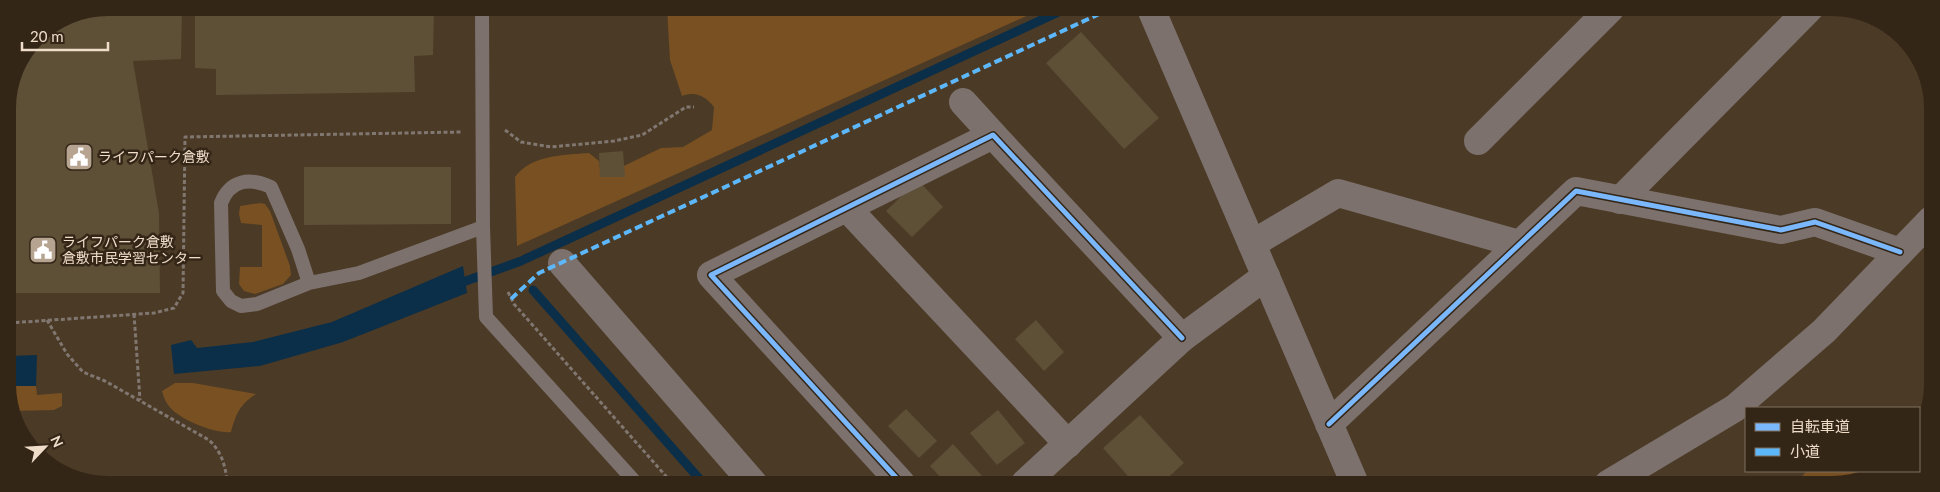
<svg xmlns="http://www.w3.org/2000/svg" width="1940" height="492" font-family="Lato,'Noto Sans JP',sans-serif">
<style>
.green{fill:#785022}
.water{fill:#0b2e49}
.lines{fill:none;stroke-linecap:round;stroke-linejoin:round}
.stream{stroke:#0b2e49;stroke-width:9}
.building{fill:#5d5037}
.path{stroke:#817771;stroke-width:3;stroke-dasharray:4 2.5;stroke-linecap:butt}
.service{stroke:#7c716d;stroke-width:14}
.minor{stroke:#7c716d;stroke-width:28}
.tertiary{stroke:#7c716d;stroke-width:28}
.quiet{stroke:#5cb8fa;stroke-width:4;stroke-dasharray:8 4;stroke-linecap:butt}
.cycleway-casing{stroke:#342617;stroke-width:8}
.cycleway{stroke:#7ab7fb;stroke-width:5}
.labels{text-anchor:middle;stroke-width:5;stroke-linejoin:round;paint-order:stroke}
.poi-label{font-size:14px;fill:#efdcc9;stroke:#342617;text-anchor:start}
</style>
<rect width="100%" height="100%" fill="#4b3a26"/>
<g class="green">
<path d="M667,8L1042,9L517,246L515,177C531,155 563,155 589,153L599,161L601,177L661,148L683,147L712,130L714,107C705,96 696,91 682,96L670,60Z"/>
<polygon points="260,203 265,204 270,211 290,266 291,275 283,284 255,294 244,291 239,284 240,267 262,267 262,225 241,223 239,214 240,206"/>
<path d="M175,383H193L256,394C240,404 236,414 231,432C214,434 178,419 168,405C165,401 163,395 162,391Z"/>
<polygon points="9,386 36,386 37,395 62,393 62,406 54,410 13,411 9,404"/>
<polygon points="1807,471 1871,471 1838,484 1794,484"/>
</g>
<g class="water">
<polygon points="463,266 467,293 343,342 260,366 174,374 171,345 191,340 197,348 253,342 332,322"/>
<polygon points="37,355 36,386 9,386 9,356"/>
</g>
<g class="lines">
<g class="stream">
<polyline points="455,285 521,261 1065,9"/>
<polyline points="533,290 703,483"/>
</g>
</g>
<g class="building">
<polygon points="108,7 182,8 181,59 133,61 159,213 160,293 9,293 8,102 15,69 37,37 70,15"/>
<polygon points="195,8 434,8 433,55 414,56 415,92 216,95 216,69 195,68"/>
<polygon points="1081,32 1159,118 1124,149 1046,63"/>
<polygon points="623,151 625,177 600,177 599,153"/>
<polygon points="304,167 451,167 451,224 304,225"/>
<polygon points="918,180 943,207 912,237 886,211"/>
<polygon points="1036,320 1064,352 1044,371 1015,339"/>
<polygon points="906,409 937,441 919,458 888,426"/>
<polygon points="998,410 1025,443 997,465 970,433"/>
<polygon points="1140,415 1184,463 1162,483 1163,484 1135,484 1103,448"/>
<polygon points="953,444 984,478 979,483 946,483 930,466"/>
</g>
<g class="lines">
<g class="path">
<polyline points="505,130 521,142 551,147 614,141 642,135 686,107 694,107"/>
<polyline points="508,292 514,304 672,483"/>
<polyline points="134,314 140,400"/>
<path d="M47,320L67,354L83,372L105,381L209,440C221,451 226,466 227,483"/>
<polyline points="9,323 154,313 174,308 183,293 185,137 461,132"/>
</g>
<g class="service">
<polyline points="482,8 483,227 486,317 636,483"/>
<path d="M309,283L298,249L271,187C249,177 230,180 221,203L223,291L231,301L241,306L257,304L309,283L359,273L483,227"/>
</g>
<g class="minor">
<polyline points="963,102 993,135"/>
<polyline points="1478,141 1610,9"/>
<polyline points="1620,200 1809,9"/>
<polyline points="847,208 1068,444"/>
<polyline points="1252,244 1338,193 1519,244"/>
<polyline points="562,263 753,483"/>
<polyline points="1329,424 1576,191 1781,230 1815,222 1900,252"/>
<polyline points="901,483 711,275 993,135 1182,338"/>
<polyline points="1025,483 1182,338 1266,276"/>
</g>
<g class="tertiary">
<polyline points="1151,9 1355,484"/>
<polyline points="1608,484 1735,408 1824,331 1931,220"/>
</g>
<polyline class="quiet" points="511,299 539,273 1110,9"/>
<defs>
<g id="cycleway">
<polyline points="1329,424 1576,191 1781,230 1815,222 1900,252"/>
<polyline points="901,483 711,275 993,135 1182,338"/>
</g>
</defs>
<use href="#cycleway" class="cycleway-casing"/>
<use href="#cycleway" class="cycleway"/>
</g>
<defs>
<symbol id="civic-square" viewBox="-11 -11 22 22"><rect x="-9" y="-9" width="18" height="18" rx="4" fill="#b6a390" stroke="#342617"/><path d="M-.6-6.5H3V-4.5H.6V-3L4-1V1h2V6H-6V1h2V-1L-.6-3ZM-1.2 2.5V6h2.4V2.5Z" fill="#fff"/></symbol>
</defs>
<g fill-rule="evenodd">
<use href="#civic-square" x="63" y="141" width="32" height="32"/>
<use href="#civic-square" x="27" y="234" width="32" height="32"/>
</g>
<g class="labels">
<g class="poi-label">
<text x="98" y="162">ライフパーク倉敷</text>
<text x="62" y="247">ライフパーク倉敷<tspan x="62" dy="16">倉敷市民学習センター</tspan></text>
</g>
</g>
<path d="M0 0H1940V492H0ZM108 16H1832A92 92 0 0 1 1924 108V384A92 92 0 0 1 1832 476H108A92 92 0 0 1 16 384V108A92 92 0 0 1 108 16Z" fill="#342617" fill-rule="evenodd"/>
<rect x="1745" y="407" width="175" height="65" fill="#342617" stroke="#7f6f5e"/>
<rect x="1755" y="423" width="25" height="8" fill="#7ab7fb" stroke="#7f6f5e"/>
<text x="1790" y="432" font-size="15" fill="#efdcc9">自転車道</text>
<rect x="1755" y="448" width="25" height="8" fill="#5cb8fa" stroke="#7f6f5e"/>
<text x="1790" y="457" font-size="15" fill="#efdcc9">小道</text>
<g transform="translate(45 447) rotate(65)" stroke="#342617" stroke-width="4" paint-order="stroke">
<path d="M0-4L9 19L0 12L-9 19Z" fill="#efdcc9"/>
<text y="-8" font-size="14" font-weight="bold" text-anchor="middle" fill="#efdcc9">N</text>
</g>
<path d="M22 42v8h86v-8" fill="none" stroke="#efdcc9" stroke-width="2.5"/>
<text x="30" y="42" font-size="15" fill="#efdcc9" stroke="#342617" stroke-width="4" paint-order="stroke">20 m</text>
</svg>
